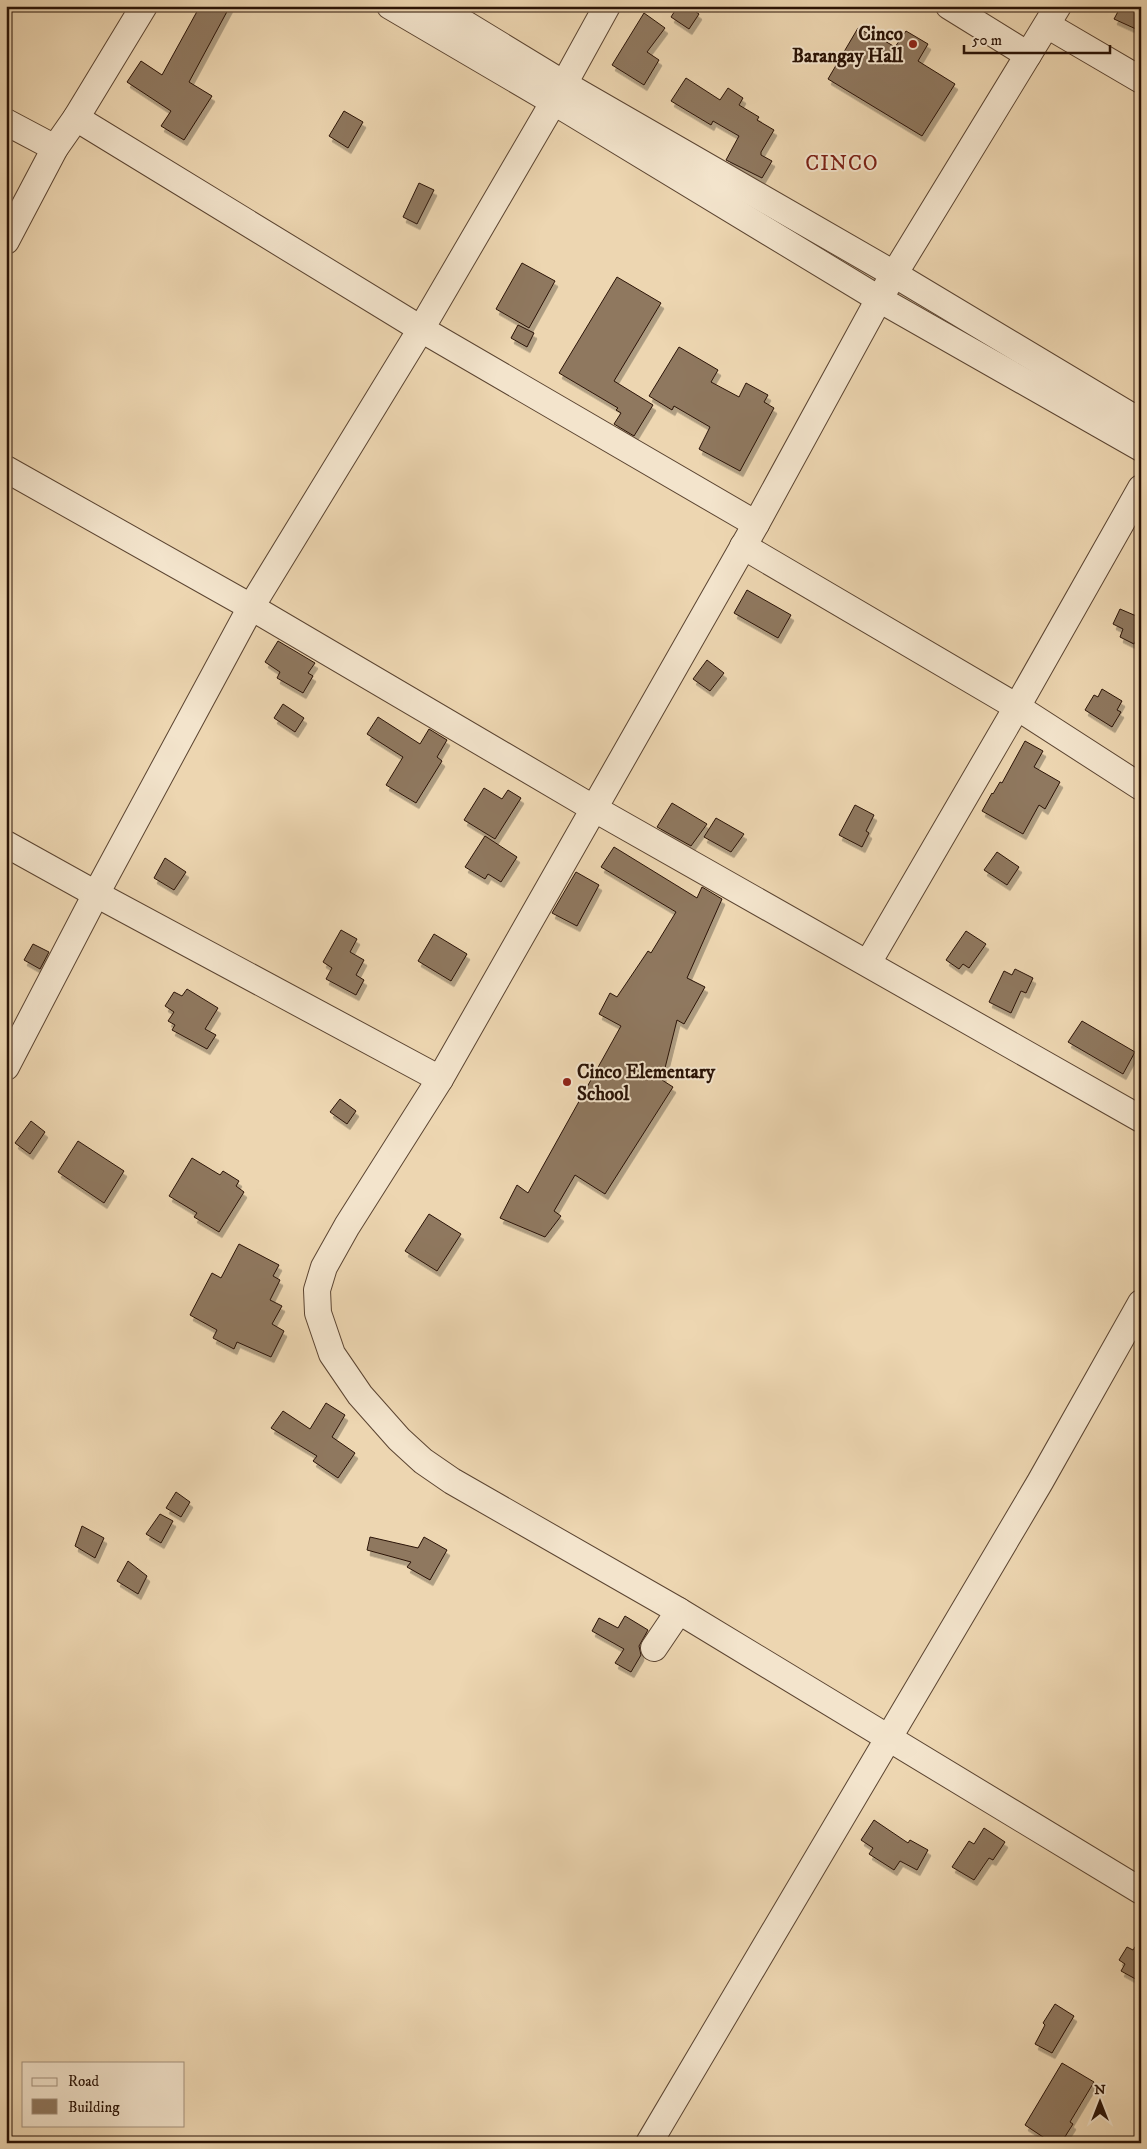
<svg xmlns="http://www.w3.org/2000/svg" width="1147" height="2149" font-family="'IM FELL DW Pica',serif">
<style>
.building{fill:#8f785f;stroke:#2a1306;filter:url(#shadow)}
.lines{fill:none;stroke-linecap:round;stroke-linejoin:round}
.minor-casing{stroke:#5b4431;stroke-width:28}
.minor{stroke:#f3e4cc;stroke-width:26}
.poi-dot{fill:#8f2418;stroke:#f3e4cc;stroke-width:2}
.labels{text-anchor:middle;stroke-width:4;stroke-linejoin:round;paint-order:stroke}
.poi-label{font-size:19px;font-weight:bold;fill:#2a1306;stroke:#f3e4cc;text-anchor:end}
.quarter-label{font-size:21px;letter-spacing:1px;fill:#7a1f14;stroke:#f3e4cc}
</style>
<defs>
<filter id="shadow"><feDropShadow dx="3" dy="5.5" stdDeviation="0" flood-color="#0004"/></filter>
</defs>
<rect width="100%" height="100%" fill="#edd6b1"/>
<filter id="stains"><feTurbulence type="fractalNoise" baseFrequency=".004" numOctaves="4"/><feColorMatrix values="0 0 0 0 .2 0 0 0 0 .09 0 0 0 0 .02 0 0 0 .5 -.17"/></filter>
<radialGradient id="worn" r=".72"><stop offset=".6" stop-color="#630" stop-opacity="0"/><stop offset="1" stop-color="#630" stop-opacity=".3"/></radialGradient>
<g class="building">
<polygon points="200,6 230,6 189,82 212,96 184,140 161,126 171,111 127,82 141,61 162,75"/>
<polygon points="678,6 688,6 699,14 689,29 671,17"/>
<polygon points="1121,6 1128,6 1141,12 1141,18 1136,29 1114,19"/>
<polygon points="644,13 665,28 647,52 659,60 644,85 612,65"/>
<polygon points="858,28 872,36 873,34 895,47 906,31 928,44 918,61 955,84 922,136 828,79"/>
<polygon points="686,78 720,100 728,88 743,98 739,105 759,117 757,120 774,130 761,152 761,155 772,161 762,178 726,160 739,136 713,121 711,125 671,101"/>
<polygon points="344,111 363,122 348,148 329,136"/>
<polygon points="419,183 434,190 417,224 403,217"/>
<polygon points="522,263 555,281 529,328 496,309"/>
<polygon points="617,277 661,303 614,381 653,405 634,436 614,424 621,413 616,410 618,408 559,373"/>
<polygon points="518,325 534,333 527,347 511,338"/>
<polygon points="679,347 718,370 711,382 739,397 746,383 768,395 764,402 774,408 740,471 699,449 710,427 674,406 672,410 649,396"/>
<polygon points="747,590 791,615 778,638 734,613"/>
<polygon points="1120,609 1141,618 1141,630 1134,644 1120,637 1123,629 1113,624"/>
<polygon points="278,641 315,663 308,673 313,676 303,693 277,678 280,672 265,662"/>
<polygon points="707,660 724,673 710,691 693,679"/>
<polygon points="1102,689 1122,701 1117,710 1121,712 1112,727 1085,710 1094,695 1098,697"/>
<polygon points="283,704 304,718 295,732 274,718"/>
<polygon points="378,717 420,744 429,729 447,740 437,757 442,761 416,803 386,785 403,757 367,734"/>
<polygon points="1025,741 1043,751 1034,767 1060,782 1045,809 1039,805 1023,834 982,811 992,793 993,794 1000,782 1002,783"/>
<polygon points="484,788 502,799 508,790 521,798 495,839 464,820"/>
<polygon points="672,803 707,824 691,846 657,827"/>
<polygon points="855,805 874,815 866,831 869,833 862,847 839,835"/>
<polygon points="716,818 744,834 731,852 704,837"/>
<polygon points="485,836 517,857 501,882 488,874 485,879 465,867"/>
<polygon points="614,847 697,898 702,887 722,899 687,978 705,987 684,1024 677,1020 662,1080 673,1087 605,1194 575,1175 554,1211 561,1216 545,1237 500,1218 517,1185 528,1193 621,1026 599,1014 610,993 617,997 648,951 651,953 676,912 601,867"/>
<polygon points="997,852 1019,867 1007,885 984,870"/>
<polygon points="165,858 186,872 174,890 154,878"/>
<polygon points="576,872 599,885 577,926 552,913"/>
<polygon points="341,930 357,939 350,952 364,960 356,975 364,980 356,995 326,979 332,968 323,962"/>
<polygon points="966,931 986,944 969,968 963,964 959,969 946,960"/>
<polygon points="434,934 467,954 451,981 418,961"/>
<polygon points="33,944 49,952 40,969 24,960"/>
<polygon points="1015,969 1033,978 1026,993 1021,991 1011,1013 989,1002 1004,971 1012,975"/>
<polygon points="187,989 218,1008 205,1029 216,1035 207,1049 172,1030 175,1025 168,1021 174,1012 165,1006 174,992 182,996"/>
<polygon points="1082,1021 1135,1052 1123,1074 1068,1042"/>
<polygon points="340,1099 356,1111 347,1124 330,1112"/>
<polygon points="31,1121 45,1132 30,1154 15,1143"/>
<polygon points="78,1141 124,1171 104,1203 58,1172"/>
<polygon points="192,1158 220,1175 223,1171 239,1181 236,1186 244,1192 219,1232 194,1217 197,1213 169,1196"/>
<polygon points="429,1214 461,1234 437,1271 405,1251"/>
<polygon points="239,1244 279,1265 273,1276 280,1280 270,1300 282,1306 272,1324 284,1331 271,1357 237,1342 234,1349 213,1338 217,1330 190,1315 212,1273 221,1278"/>
<polygon points="326,1403 345,1415 332,1437 355,1453 338,1478 313,1461 317,1456 271,1428 283,1411 310,1429"/>
<polygon points="176,1492 190,1502 181,1517 166,1508"/>
<polygon points="160,1514 173,1521 161,1543 146,1534"/>
<polygon points="82,1526 104,1538 95,1558 75,1546"/>
<polygon points="370,1537 418,1548 424,1537 447,1550 430,1580 407,1567 411,1562 367,1550"/>
<polygon points="128,1561 147,1576 138,1594 117,1581"/>
<polygon points="625,1616 648,1630 639,1646 641,1655 631,1672 615,1663 624,1649 592,1631 599,1618 618,1628"/>
<polygon points="874,1820 908,1843 910,1840 928,1850 917,1870 900,1861 894,1870 869,1854 873,1848 861,1840"/>
<polygon points="984,1828 1005,1842 993,1860 989,1858 974,1880 952,1867 969,1841 974,1844"/>
<polygon points="1141,1938 1141,1982 1121,1971 1125,1964 1119,1960 1127,1947 1133,1950"/>
<polygon points="1055,2004 1074,2016 1052,2053 1035,2044 1045,2025 1043,2023"/>
<polygon points="1062,2063 1094,2082 1070,2122 1073,2124 1061,2143 1052,2143 1025,2125"/>
</g>
<g class="lines">
<defs>
<g id="minor">
<polyline points="390,6 569,111 879,299 1141,448"/>
<polyline points="436,6 564,84 894,274 1141,422"/>
<polyline points="949,6 1028,55"/>
<polyline points="1058,6 879,299 756,524 440,1079 347,1226 324,1267 317,1290 318,1313 332,1354 360,1395 399,1439 423,1461 452,1481 679,1611 1141,1891"/>
<polyline points="1047,25 1141,80"/>
<polyline points="76,118 421,329 756,524"/>
<polyline points="6,122 55,148"/>
<polyline points="6,241 55,148 76,118 144,6"/>
<polyline points="6,469 251,607 593,808 1141,1119"/>
<polyline points="743,546 1017,707 1141,787"/>
<polyline points="6,844 96,894 440,1079"/>
<polyline points="868,963 1017,707 1141,488"/>
<polyline points="6,1067 96,894 251,607 421,329 564,84 607,6"/>
<polyline points="654,1648 679,1611"/>
<polyline points="649,2143 1040,1482 1141,1303"/>
</g>
</defs>
<use href="#minor" class="minor-casing"/>
<use href="#minor" class="minor"/>
</g>
<g class="poi-dot">
<circle cx="913" cy="44" r="5"/>
<circle cx="567" cy="1082" r="5"/>
</g>
<g class="labels">
<g class="poi-label">
<text x="903" y="40">Cinco<tspan x="903" dy="22">Barangay Hall</tspan></text>
<text x="577" y="1078" text-anchor="start">Cinco Elementary<tspan x="577" dy="22">School</tspan></text>
</g>
<g class="quarter-label">
<text x="842" y="170">CINCO</text>
</g>
</g>
<rect width="1147" height="2149" fill="none" stroke="#edd6b1" stroke-width="25"/>
<rect x="8" y="8" width="1132" height="2134" fill="none" stroke="#2a1306" stroke-width="2.5"/>
<rect x="12" y="12" width="1122" height="2124" fill="none" stroke="#2a1306"/>
<rect x="22" y="2062" width="162" height="65" fill="#f3e4cc" stroke="#a3907d"/>
<rect x="32" y="2078" width="25" height="8" fill="#f3e4cc" stroke="#a3907d"/>
<text x="68" y="2086" font-size="15" fill="#2a1306">Road</text>
<rect x="32" y="2099" width="25" height="15" fill="#8f785f" stroke="#a3907d"/>
<text x="68" y="2112" font-size="15" fill="#2a1306">Building</text>
<g transform="translate(1100 2102)" stroke="#f3e4cc" stroke-width="4" paint-order="stroke">
<path d="M0-4L9 19L0 12L-9 19Z" fill="#2a1306"/>
<text y="-8" font-size="14" font-weight="bold" text-anchor="middle" fill="#2a1306">N</text>
</g>
<path d="M964 45v8h146v-8" fill="none" stroke="#2a1306" stroke-width="2.5"/>
<text x="972" y="45" font-size="15" fill="#2a1306" stroke="#f3e4cc" stroke-width="4" paint-order="stroke">50 m</text>
<rect width="100%" height="100%" filter="url(#stains)"/>
<rect width="100%" height="100%" fill="url(#worn)"/>
</svg>
